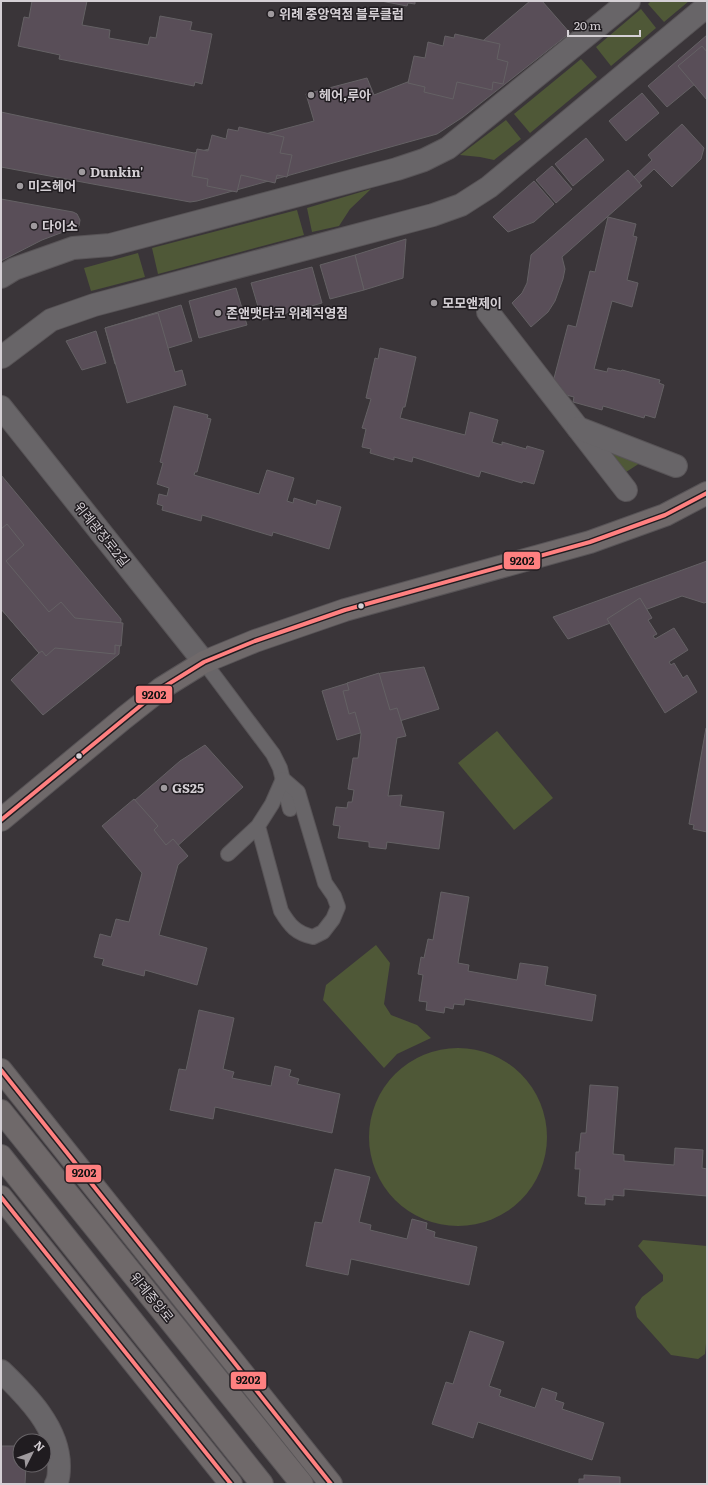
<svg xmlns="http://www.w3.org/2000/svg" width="708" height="1485" font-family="Literata,'Noto Sans KR',serif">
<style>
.green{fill:#4f5837}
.building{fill:#594e58;stroke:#646164}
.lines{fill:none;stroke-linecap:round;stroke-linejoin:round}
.lane-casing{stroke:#585457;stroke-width:16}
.street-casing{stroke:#585457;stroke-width:24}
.secondary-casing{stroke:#585457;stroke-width:24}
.lane{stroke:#686568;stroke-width:14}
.street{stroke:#686568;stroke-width:22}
.secondary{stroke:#6f696a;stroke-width:22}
.bus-1-casing{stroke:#201c20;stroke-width:7}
.bus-1{stroke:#ff8080;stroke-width:4}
.poi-dot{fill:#9f9a9e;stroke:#201c20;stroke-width:1.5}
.bus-dot{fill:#d5d0d5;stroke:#201c20;stroke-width:1.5}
.labels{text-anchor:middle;stroke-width:3;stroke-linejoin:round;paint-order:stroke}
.poi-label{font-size:13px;font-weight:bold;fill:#d5d0d5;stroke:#201c20;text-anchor:start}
.street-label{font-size:13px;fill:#d5d0d5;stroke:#201c20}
.line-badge{stroke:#201c20;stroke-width:1.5}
.pale-badge-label{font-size:11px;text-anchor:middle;font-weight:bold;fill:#111}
</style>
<rect width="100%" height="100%" fill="#3a3539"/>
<g class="green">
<polygon points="651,1 689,1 664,22 648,4"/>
<polygon points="641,9 656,28 611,66 596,47"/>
<polygon points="581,59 597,77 530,133 514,114"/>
<polygon points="506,120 521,139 494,160 480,157 460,155"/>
<polygon points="371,189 350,209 339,226 312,232 307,208"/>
<polygon points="297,210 304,235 158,274 152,248"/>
<polygon points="138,253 145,277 91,291 84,268"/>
<polygon points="601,443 640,463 623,474"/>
<polygon points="497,731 553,798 514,830 458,763"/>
<polygon points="376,945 390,963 384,1004 391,1015 417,1025 431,1038 397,1054 384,1068 323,1000 326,985"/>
<circle cx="458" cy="1137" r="89"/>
<polygon points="643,1240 707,1246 707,1333 705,1354 698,1359 671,1355 637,1317 635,1307 642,1297 663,1281 663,1275 638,1246"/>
</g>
<g class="building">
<polygon points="32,1 87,1 82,25 110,30 109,38 148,45 150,37 156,38 160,16 192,22 190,30 212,34 202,84 195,82 194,86 59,59 60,55 18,46 24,17 29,18"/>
<polygon points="381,1 415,1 415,4 408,3 407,6"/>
<polygon points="530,1 542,1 570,33 463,117 437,134 197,201 190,202 1,167 1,112 194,153 314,121 306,94 367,78 374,95 423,76 429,82 472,50"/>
<polygon points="455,34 500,44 497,59 508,62 503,84 493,82 492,90 457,82 453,99 424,92 425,87 408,83 414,56 425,58 428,42 443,46 445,36 454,38"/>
<polygon points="707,35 707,74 667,107 648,86"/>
<polygon points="702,46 707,52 707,100 678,66"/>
<polygon points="642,93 659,113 626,141 609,121"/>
<polygon points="682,124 704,148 701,159 672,187 654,169 639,183 634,177 652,160 648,155"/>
<polygon points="239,127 284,137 280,153 292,155 287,177 277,175 275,183 241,175 237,192 207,186 208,179 192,176 197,149 208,151 212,135 226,139 228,129 238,131"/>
<polygon points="586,138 604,160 573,186 555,164"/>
<polygon points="552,166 572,189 556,203 536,180"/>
<polygon points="628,170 642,186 562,257 565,269 563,279 555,301 548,312 531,327 512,303 522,293 527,283 531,255"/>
<polygon points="534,181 554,204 534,222 508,232 493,217"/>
<polygon points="1,199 73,212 77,214 80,220 79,226 42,240 1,261"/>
<polygon points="608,217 636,224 633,236 637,237 627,280 638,283 632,307 612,301 594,369 607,372 608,368 621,371 622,370 660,380 659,383 664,385 655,418 645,415 644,418 603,406 602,410 573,402 574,397 554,392 553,382 568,325 576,327 590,271 595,272"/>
<polygon points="406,239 403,278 364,290 355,255"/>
<polygon points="355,255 364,290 330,299 320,265"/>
<polygon points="312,267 322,303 262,320 251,283"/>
<polygon points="236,288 247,325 199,338 189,301"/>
<polygon points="181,305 192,341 115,364 105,328"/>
<polygon points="158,313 175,372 182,370 186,385 127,403 105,328"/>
<polygon points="96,331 106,363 82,370 66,341"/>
<polygon points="380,348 416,357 405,407 403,407 400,418 465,435 470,412 498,420 492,442 502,445 502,442 526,449 527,446 544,451 534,484 523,481 522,483 481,471 479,477 413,457 412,462 394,457 394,460 370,453 371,449 362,447 366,429 362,428 371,399 366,398 375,358 378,359"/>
<polygon points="174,406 208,415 207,418 211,419 197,472 195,472 194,475 259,494 267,470 294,478 287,501 293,503 294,498 316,505 317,500 341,507 329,549 273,532 272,536 202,515 201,521 162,510 163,506 157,504 159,494 167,496 169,488 157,484 163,463 160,462"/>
<polygon points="1,475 121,619 119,654 43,715 11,680 39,653 1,609"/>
<polygon points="7,524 24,545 6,561 49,612 61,602 75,618 123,623 121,646 115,645 115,654 55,648 46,656 42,651 39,653 1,609 1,529"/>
<polygon points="707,561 707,602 704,603 682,596 568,639 553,617"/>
<polygon points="640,598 652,618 648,620 657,634 653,636 655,639 674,628 688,650 669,662 671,665 674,663 683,678 687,675 697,692 665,713 607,619"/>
<polygon points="424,667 439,709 337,740 322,691 381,673"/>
<polygon points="379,673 390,710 397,708 406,736 397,738 388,796 402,795 400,806 444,812 439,849 387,842 386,849 369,847 369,842 338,838 340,826 333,825 336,807 347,808 348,802 352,802 354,790 348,789 353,758 358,758 361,734 355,712 349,714 343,691 349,690 347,683"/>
<polygon points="706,728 707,728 707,832 693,829 694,825 689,824"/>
<polygon points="205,745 243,787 145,875 104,827 180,761"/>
<polygon points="134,799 158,826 154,830 166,845 173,839 188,856 178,865 159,935 207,948 197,985 145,970 144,976 102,965 104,959 94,957 100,934 111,937 116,919 129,922 142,873 102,826"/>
<polygon points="441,892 469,897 458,963 469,965 468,971 517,980 520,963 548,967 545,985 596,995 592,1021 465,999 464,1005 454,1004 453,1009 445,1007 444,1013 426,1010 427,1002 419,1001 423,975 418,974 421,957 424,958 428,939 433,940"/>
<polygon points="199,1010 234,1018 223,1069 234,1072 232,1078 271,1086 275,1066 291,1070 289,1076 299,1079 297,1084 340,1094 332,1133 215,1107 213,1119 170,1110 179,1069 186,1070"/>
<polygon points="590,1085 618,1087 613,1154 624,1155 624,1161 674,1165 675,1148 703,1150 702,1168 707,1169 707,1196 624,1189 624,1196 613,1195 613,1200 605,1199 605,1205 585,1204 586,1197 578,1196 580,1169 575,1169 576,1152 579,1152 581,1133 586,1133"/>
<polygon points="335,1169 370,1177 359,1222 371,1225 370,1230 407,1239 412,1219 427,1223 426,1229 435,1232 434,1237 477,1247 469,1285 351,1259 348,1275 306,1266 315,1222 322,1223"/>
<polygon points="470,1331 504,1342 489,1386 501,1390 499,1396 535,1408 542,1388 557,1393 555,1400 564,1403 562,1409 604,1423 592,1460 478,1422 473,1438 432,1424 446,1382 453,1384"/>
<polygon points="1,1446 20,1446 20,1465 26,1465 25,1484 1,1484"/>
<polygon points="584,1475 620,1477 620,1484 579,1484 579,1479 584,1479"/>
</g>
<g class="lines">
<defs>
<g id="lane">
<polyline points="204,662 273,754 280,768 290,809"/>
<path d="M228,854L258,826L272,804L283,779L298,792L325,883L334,896L338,907L333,919L323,932L313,937C296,933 290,926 281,911L258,826"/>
</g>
<g id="street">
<polyline points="1,277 14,269 73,248 110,245 397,169 424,160 448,148 629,1"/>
<polyline points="488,312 626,490"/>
<polyline points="2,357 51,320 94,305 433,215 461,205 489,187 707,6"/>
<polyline points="1,407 204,662"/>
<polyline points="578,428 676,466"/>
<path d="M1,1371C27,1396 59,1428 59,1466C59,1472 59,1479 56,1484"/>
</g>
<g id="secondary">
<polyline points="1,820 124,718 162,688 204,662 255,641 345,610 590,542 665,515 707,493"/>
<polyline points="1,1070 331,1484"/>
<polyline points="1,1111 302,1484"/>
<polyline points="1,1156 262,1484"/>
<polyline points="1,1197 231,1484"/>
</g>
</defs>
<use href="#lane" class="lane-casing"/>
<use href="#street" class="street-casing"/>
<use href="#secondary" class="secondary-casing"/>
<use href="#lane" class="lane"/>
<use href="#street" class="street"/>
<use href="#secondary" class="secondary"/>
<defs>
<g id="bus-1">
<polyline points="1,820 162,688 204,662 255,641 345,610 590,542 665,515 707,493"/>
<polyline points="1,1070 331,1484"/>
<polyline points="1,1197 231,1484"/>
</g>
</defs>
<use href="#bus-1" class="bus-1-casing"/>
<use href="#bus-1" class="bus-1"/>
</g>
<g class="poi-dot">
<circle cx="271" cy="14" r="4"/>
<circle cx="311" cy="95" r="4"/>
<circle cx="82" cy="172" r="4"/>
<circle cx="20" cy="186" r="4"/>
<circle cx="34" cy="226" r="4"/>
<circle cx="434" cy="303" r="4"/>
<circle cx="218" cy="313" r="4"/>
<circle cx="164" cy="788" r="4"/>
</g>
<g class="bus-dot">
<circle cx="361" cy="606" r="3.5"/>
<circle cx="79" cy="756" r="3.5"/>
</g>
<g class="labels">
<g class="poi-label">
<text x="279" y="19">위례 중앙역점 블루클럽</text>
<text x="319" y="100">헤어,루아</text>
<text x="90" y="177">Dunkin'</text>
<text x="28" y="191">미즈헤어</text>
<text x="42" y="231">다이소</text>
<text x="442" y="308">모모앤제이</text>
<text x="226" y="318">존앤맷타코 위례직영점</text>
<text x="172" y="793">GS25</text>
</g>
<g class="street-label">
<text transform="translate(102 534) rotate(51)" y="5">위례광장로2길</text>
<text transform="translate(152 1297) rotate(51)" y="5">위례중앙로</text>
</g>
</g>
<g class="line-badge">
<rect x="503" y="551" width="38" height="19" rx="4" fill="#ff8080"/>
<rect x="135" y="685" width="38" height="19" rx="4" fill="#ff8080"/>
<rect x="65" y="1164" width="37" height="19" rx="4" fill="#ff8080"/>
<rect x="230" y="1371" width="37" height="19" rx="4" fill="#ff8080"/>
</g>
<g class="pale-badge-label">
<text x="522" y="565">9202</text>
<text x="154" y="699">9202</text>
<text x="84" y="1177">9202</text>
<text x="248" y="1384">9202</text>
</g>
<rect width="708" height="1485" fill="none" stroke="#d5d0d5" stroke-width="4"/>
<g transform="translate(32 1453) rotate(48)"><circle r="19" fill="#201c20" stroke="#686468"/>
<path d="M0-3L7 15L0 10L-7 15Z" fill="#9f9a9e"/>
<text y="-6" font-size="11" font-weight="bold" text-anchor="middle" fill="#d5d0d5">N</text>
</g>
<path d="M568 30v6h72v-6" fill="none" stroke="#d5d0d5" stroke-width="2"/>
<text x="574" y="30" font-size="12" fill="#d5d0d5" stroke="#201c20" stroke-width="3" paint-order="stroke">20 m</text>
</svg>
